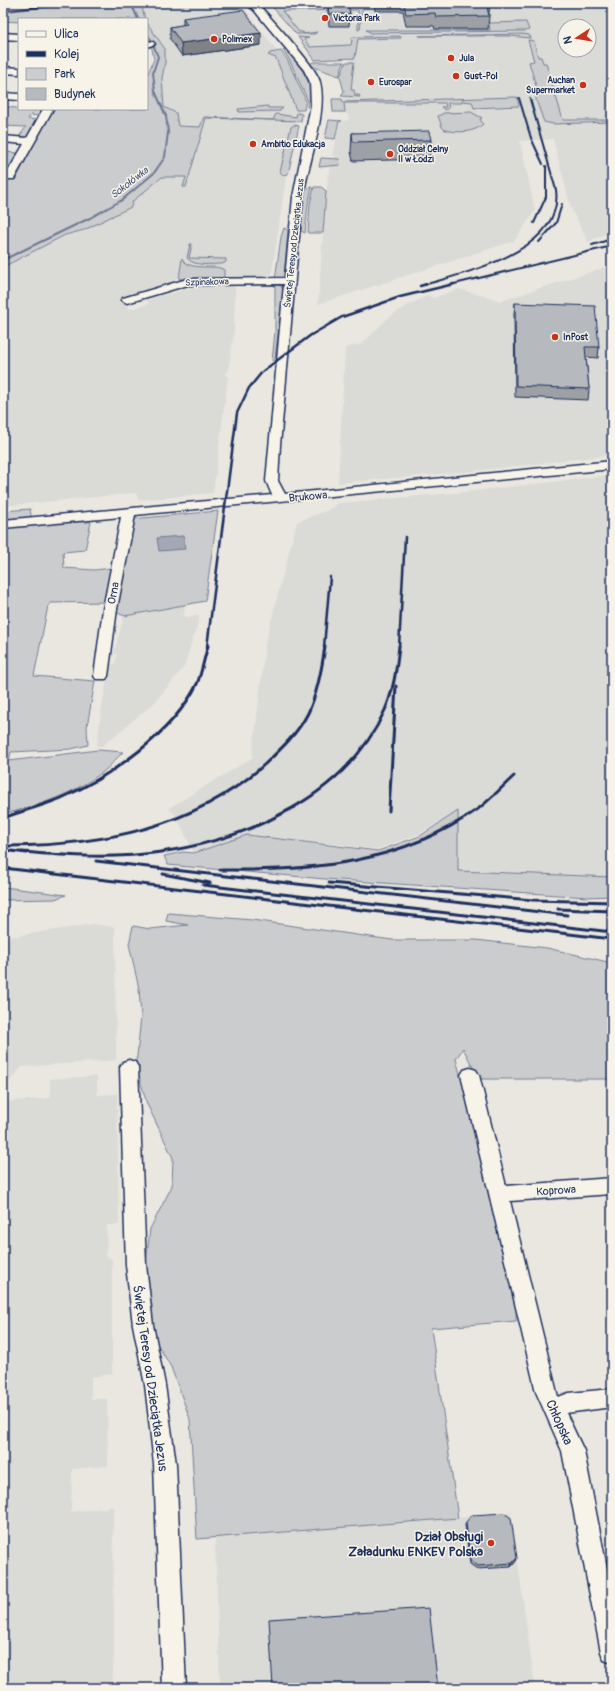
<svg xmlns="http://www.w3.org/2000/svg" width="615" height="1691" font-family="Pangolin,sans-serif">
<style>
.built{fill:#dadad6;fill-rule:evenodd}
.green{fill:#cbcccd;stroke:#737e96}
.water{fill:#a3a8b4;stroke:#6d7892}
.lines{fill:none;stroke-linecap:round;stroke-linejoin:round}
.stream{stroke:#6d7892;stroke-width:2}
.minor-casing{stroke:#1b2f5e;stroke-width:3}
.major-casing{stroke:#1b2f5e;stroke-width:3}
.minor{fill:#f7f3e8;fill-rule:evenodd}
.major{fill:#f7f3e8;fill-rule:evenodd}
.rail-far2{stroke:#1b2f5e;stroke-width:2}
.rail-far1{stroke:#1b2f5e;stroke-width:2.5}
.rail{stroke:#1b2f5e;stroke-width:3}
.wall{fill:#9da0a4;stroke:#1b2f5e}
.shaded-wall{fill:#7f8286;stroke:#1b2f5e}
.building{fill:#b6babf;stroke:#1b2f5e}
.poi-dot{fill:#c8321e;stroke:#f7f3e8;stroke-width:1.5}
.labels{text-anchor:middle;stroke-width:3;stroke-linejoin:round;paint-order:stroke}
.far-poi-label{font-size:9px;font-weight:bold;fill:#1b2f5e;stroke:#f7f3e8;text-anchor:start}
.far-street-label{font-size:9px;fill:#1b2f5e;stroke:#f7f3e8}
.far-water-label{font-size:10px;font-style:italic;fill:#445378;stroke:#f7f3e8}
.street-label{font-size:11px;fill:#1b2f5e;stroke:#f7f3e8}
.near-street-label{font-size:13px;fill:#1b2f5e;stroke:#f7f3e8}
.near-poi-label{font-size:13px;font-weight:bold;fill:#1b2f5e;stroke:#f7f3e8;text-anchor:end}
</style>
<rect width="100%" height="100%" fill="#eae7e0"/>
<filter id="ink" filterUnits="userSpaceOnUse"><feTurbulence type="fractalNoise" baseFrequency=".025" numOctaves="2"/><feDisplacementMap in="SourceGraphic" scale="8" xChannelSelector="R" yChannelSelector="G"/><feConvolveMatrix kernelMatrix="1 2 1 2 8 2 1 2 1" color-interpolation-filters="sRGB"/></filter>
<g filter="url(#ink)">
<g class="built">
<polygon points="141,3 240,3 277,51 281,52 303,102 286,177 271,279 179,278 121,299 130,309 149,304 146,300 205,284 235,285 234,331 228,372 224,374 228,377 213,493 138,500 136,493 3,506 3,267 65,235 84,230 133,201 162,177 200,128 178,126 164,108 162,74 165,49 147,23 147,19 144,18"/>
<path d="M269,3H357L360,30L364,3H575L578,7H612V231L588,242L571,208L553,139L520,141L535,211L514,241L318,304L326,191L329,190L327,188L328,177L331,160H334L335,156H332L340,121L349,120L348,114H345L343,102L369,101H343L351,58H316ZM565,26H589V50H565Z"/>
<polygon points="612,265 612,455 464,472 338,483 345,348 362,344 388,318 403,308 428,295 433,298 459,289 501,301"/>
<polygon points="612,475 612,877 458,871 458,811 419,834 377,849 247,835 194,853 177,817 169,808 252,758 266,640 297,522 328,510 338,503 465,492"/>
<polygon points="128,601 185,601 184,617 200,616 184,667 154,703 102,746 97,745 102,706 110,664 115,664 117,655 114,653"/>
<polygon points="93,924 115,927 116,1060 22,1067 3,1088 3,938"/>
<polygon points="97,1076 97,1095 117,1094 119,1225 107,1225 106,1256 112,1259 112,1374 91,1377 91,1399 107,1399 108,1466 72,1469 71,1512 113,1507 114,1650 112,1688 3,1688 3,1102 50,1098 50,1079"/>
<polygon points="511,1512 535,1688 220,1688 215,1537 458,1518"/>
</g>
<g class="green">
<polygon points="86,3 141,3 145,19 19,19 19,22 3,21 3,12"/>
<polygon points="269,3 363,3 360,29 358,30 358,10 282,11 299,32 303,32 304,34 317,32 315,34 296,34"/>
<polygon points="526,22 529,30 525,31 371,33 366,30 490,30 489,23"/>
<polygon points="147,23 165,49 165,63 162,78 164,107 176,113 178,126 200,127 204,117 273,120 276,114 296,117 297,113 302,114 301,121 206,118 186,187 183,187 186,177 162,177 133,201 131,207 84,230 65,235 3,267 3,178 16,179 52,109 147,109 147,103 149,102 147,76 154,59 151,44 147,38"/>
<polygon points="523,34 529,35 531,38 509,36 419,36"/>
<polygon points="353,37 400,36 401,38 358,39 355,58 315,60 298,37 309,38 304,39 310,47 351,45 352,40 351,40"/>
<polygon points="528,40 534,41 538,57 541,57 543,63 546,63 563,120 612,120 612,122 553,124 544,122 536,100 536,97 539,96 529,62 534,61"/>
<path d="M283,50L287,51C301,68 315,83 310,107H307L308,101L289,59Z"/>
<polygon points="281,51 287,59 306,101 304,110 296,110 276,58 268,55 270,53"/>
<polygon points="313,62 344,62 339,76 311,66 310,64"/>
<polygon points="346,62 354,62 351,90 354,90 355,95 359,95 360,97 341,96 344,91 340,77"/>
<polygon points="517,97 519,106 474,108 472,102 462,101 462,103 448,103 449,108 445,110 441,107 446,107 445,103 344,103 345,112 333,112 332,99 342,99 343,102"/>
<polygon points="3,106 35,111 37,109 43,109 39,116 31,115 28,119 37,120 28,137 18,138 26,127 3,126"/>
<polygon points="268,106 268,108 283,108 280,111 239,112 238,109"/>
<path d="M471,112L482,118L480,119L483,124C475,133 456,133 445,130L442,127L438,116L444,113Z"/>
<polygon points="329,120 342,121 339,121 335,139 325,138"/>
<polygon points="294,125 299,126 288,174 283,175 280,172 291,127"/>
<polygon points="3,152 19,153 9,172 4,174 3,169 5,164 3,164"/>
<polygon points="321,158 339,159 340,165 319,167"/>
<polygon points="312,187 308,204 305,233 301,231 304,191 307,188"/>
<polygon points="314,187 321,187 326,191 323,233 308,233 310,204"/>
<polygon points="284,228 288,230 284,277 275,280 281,237"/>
<path d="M190,244H192L189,258L226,259V262L222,264C212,264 194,267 187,258Z"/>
<path d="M182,258C188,271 209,265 220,268L224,270V277L217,279H179Z"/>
<polygon points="275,283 281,286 283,290 275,358 272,361 275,332"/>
<path d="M30,509L32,521L91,522L85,550L63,552L64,568L94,570L123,567L132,519L218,511L205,601L125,616L115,612L116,606L104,602L51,603L48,606L34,676L95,681L87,727L88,745L71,749L11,752L9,761L98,750L123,752C116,758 110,767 103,772C75,793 37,807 3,814V511Z"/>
<polygon points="458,811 458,871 612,877 612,896 587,897 325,879 168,865 164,856 183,852 194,853 247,835 378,851 420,836"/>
<polygon points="3,887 4,887 66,895 55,899 3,900"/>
<polygon points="168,913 252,920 392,940 476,940 547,948 612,963 612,1079 479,1079 463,1048 456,1059 517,1286 516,1321 431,1328 458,1518 197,1539 190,1419 171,1367 152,1335 145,1272 150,1229 172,1186 173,1158 147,1104 136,1066 141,1016 139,989 129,944 133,926 150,929 188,925 166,921"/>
</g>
<polygon class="water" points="183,536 185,549 159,551 157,538"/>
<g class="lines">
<g class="stream">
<polyline points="131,3 138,19"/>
<polyline points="3,260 90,218 122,200 154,173 165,157 168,132 166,116 155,91 153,72 158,57 152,41 147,34"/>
</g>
<defs>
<g id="minor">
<path d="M245,3H255L260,6C273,21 316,66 320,82C328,113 307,166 303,198C294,280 288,363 280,445L278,481L285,494L612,461V469L135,515L117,609L108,676L106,679H96L94,676L103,609L121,517L3,528V520L272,495L266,481L284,284L188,285L127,303L121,300L123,298L187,279L285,278L293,197L311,105L310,82L304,70L268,27L254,10Z"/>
<polygon points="3,33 19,34 19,40 3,39"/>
<polygon points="147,41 153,42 155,44 147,47"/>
<polygon points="3,67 19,68 19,74 3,73"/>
<polygon points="3,93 19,94 19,100 3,99"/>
<polygon points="43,109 53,109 14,179 3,179 3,173 7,173 24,144 3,142 3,136 27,138"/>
<polygon points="129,1060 135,1062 138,1067 146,1265 153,1325 165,1385 176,1464 186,1688 162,1688 154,1464 145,1385 133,1325 126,1265 120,1067 123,1062"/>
<polygon points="470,1068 476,1070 479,1075 506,1186 612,1178 612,1194 510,1201 558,1397 569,1393 612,1389 612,1407 566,1413 584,1451 612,1594 612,1663 604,1660 601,1652 562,1451 536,1392 461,1075 464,1070"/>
</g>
<polygon id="major" points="48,3 42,6 3,10 3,4"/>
</defs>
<use href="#minor" class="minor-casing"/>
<use href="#major" class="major-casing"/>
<use href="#minor" class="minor"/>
<use href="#major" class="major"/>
<g class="rail-far2">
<polyline points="519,98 531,138 543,164"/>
<polyline points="534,223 546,197 546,166"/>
<polyline points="539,242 556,223 562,204"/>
<polyline points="592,245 612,239"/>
<path d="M424,285C467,272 564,251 556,190L530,99"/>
<polyline points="450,285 612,246"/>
</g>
<g class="rail-far1">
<polyline points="420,286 427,284"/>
<polyline points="207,647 237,413 249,388 263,371 311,335 342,317 400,297 454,284"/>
<polyline points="324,647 330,577"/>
<polyline points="399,647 405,537"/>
</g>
<g class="rail">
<polyline points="389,811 396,686"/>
<path d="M3,818C22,811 42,806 61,798C110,777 173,733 197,684C202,672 204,658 208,646"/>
<path d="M9,846C101,845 195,828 265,764C281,749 298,733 308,713C318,692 322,668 325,646"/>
<polyline points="3,850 27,853"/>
<path d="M22,852C68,856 115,859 161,852C249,839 347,796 385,710C394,690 397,667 399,646"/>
<polyline points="96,861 567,915"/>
<polyline points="3,868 612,939"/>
<path d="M220,870C313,871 400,864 478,809C491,799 502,787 514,776"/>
<polyline points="163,874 210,883"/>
<polyline points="329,883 533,900 612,902"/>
<polyline points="203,885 612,932"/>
<polyline points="558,909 612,911"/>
</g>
</g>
<g class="wall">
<polygon points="328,3 348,3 350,14 349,26 329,26 328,12"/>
<polygon points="374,3 490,3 489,13 489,16 488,29 435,29 434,26 406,26 403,11 375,11"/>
<polygon points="183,18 261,45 182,56 170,39 170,27 183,25"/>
<polygon points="352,133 431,140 430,159 353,161 351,152"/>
<polygon points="515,303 599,347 598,358 586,357 589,389 588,400 515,397 514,314"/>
<polygon points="466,1522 517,1558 516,1561 511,1567 477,1569 470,1564 465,1525"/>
</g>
<g class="shaded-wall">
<polygon points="261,33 261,45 182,56 181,43"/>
<polygon points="517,1558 516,1561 511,1567 512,1563"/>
</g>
<g class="building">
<polygon points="328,3 348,3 350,14 329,14"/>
<polygon points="404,3 486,3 489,16 436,17 435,13 406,14"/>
<polygon points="243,10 261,33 181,43 170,27 187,24 183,18"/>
<polygon points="429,131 431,140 353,142 352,133"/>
<polygon points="515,303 595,306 599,347 585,347 589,389 516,386"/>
<polygon points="504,1513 511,1518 517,1558 512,1563 478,1566 470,1560 466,1522 472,1515"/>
<polygon points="429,1608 438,1688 273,1688 269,1619"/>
</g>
</g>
<g class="poi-dot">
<circle cx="325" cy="18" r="4"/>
<circle cx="214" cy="39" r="4"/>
<circle cx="451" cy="58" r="4"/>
<circle cx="456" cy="76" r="4"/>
<circle cx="371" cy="82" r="4"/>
<circle cx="583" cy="85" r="4"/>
<circle cx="253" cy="144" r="4"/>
<circle cx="390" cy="154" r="4"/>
<circle cx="555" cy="337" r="4"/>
<circle cx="491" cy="1543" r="4"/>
</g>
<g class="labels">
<g class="far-poi-label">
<text x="333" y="21">Victoria Park</text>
<text x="222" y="42">Polimex</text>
<text x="459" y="61">Jula</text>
<text x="464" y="79">Gust-Pol</text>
<text x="575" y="83" text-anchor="end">Auchan<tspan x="575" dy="10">Supermarket</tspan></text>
<text x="379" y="85">Eurospar</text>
<text x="261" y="147">Ambitio Edukacja</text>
<text x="398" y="152">Oddział Celny<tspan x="398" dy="10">II w Łodzi</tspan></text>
<text x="563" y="340">InPost</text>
</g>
<g class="far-street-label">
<text transform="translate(294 243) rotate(-84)" y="3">Świętej Teresy od Dzieciątka Jezus</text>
<text transform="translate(207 282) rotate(-2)" y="3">Szpinakowa</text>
</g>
<g class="far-water-label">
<text transform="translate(129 182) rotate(-38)" y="4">Sokołówka</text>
</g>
<g class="street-label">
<text transform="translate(308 496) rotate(-5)" y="4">Brukowa</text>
<text transform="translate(113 593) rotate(-79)" y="4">Orna</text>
<text transform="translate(556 1190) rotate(-4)" y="4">Koprowa</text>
</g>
<g class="near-street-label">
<text transform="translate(151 1378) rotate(82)" y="5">Świętej Teresy od Dzieciątka Jezus</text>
<text transform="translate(560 1422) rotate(66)" y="5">Chłopska</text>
</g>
<g class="near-poi-label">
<text x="483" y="1541">Dział Obsługi<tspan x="483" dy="15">Załadunku ENKEV Polska</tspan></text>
</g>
</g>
<rect width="615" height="1691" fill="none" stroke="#f7f3e8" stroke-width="16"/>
<rect x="8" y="8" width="599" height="1675" fill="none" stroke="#1b2f5e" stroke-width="1.5" filter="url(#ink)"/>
<rect x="18" y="18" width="130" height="92" fill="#f7f3e8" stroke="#9fa5b1"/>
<rect x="26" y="31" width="20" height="6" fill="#f7f3e8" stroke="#9fa5b1"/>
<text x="54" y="38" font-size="12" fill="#1b2f5e">Ulica</text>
<rect x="26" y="51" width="20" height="6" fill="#1b2f5e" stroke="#9fa5b1"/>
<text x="54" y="58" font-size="12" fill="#1b2f5e">Kolej</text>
<rect x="26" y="68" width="20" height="12" fill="#cbcccd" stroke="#9fa5b1"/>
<text x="54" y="78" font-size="12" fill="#1b2f5e">Park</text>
<rect x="26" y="88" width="20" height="12" fill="#b6babf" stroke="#9fa5b1"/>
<text x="54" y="98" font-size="12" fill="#1b2f5e">Budynek</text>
<g transform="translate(577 38) rotate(258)"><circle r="19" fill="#f7f3e8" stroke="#9fa5b1"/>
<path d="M0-3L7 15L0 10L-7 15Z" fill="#c8321e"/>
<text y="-6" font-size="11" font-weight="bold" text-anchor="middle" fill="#1b2f5e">N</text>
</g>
</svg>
